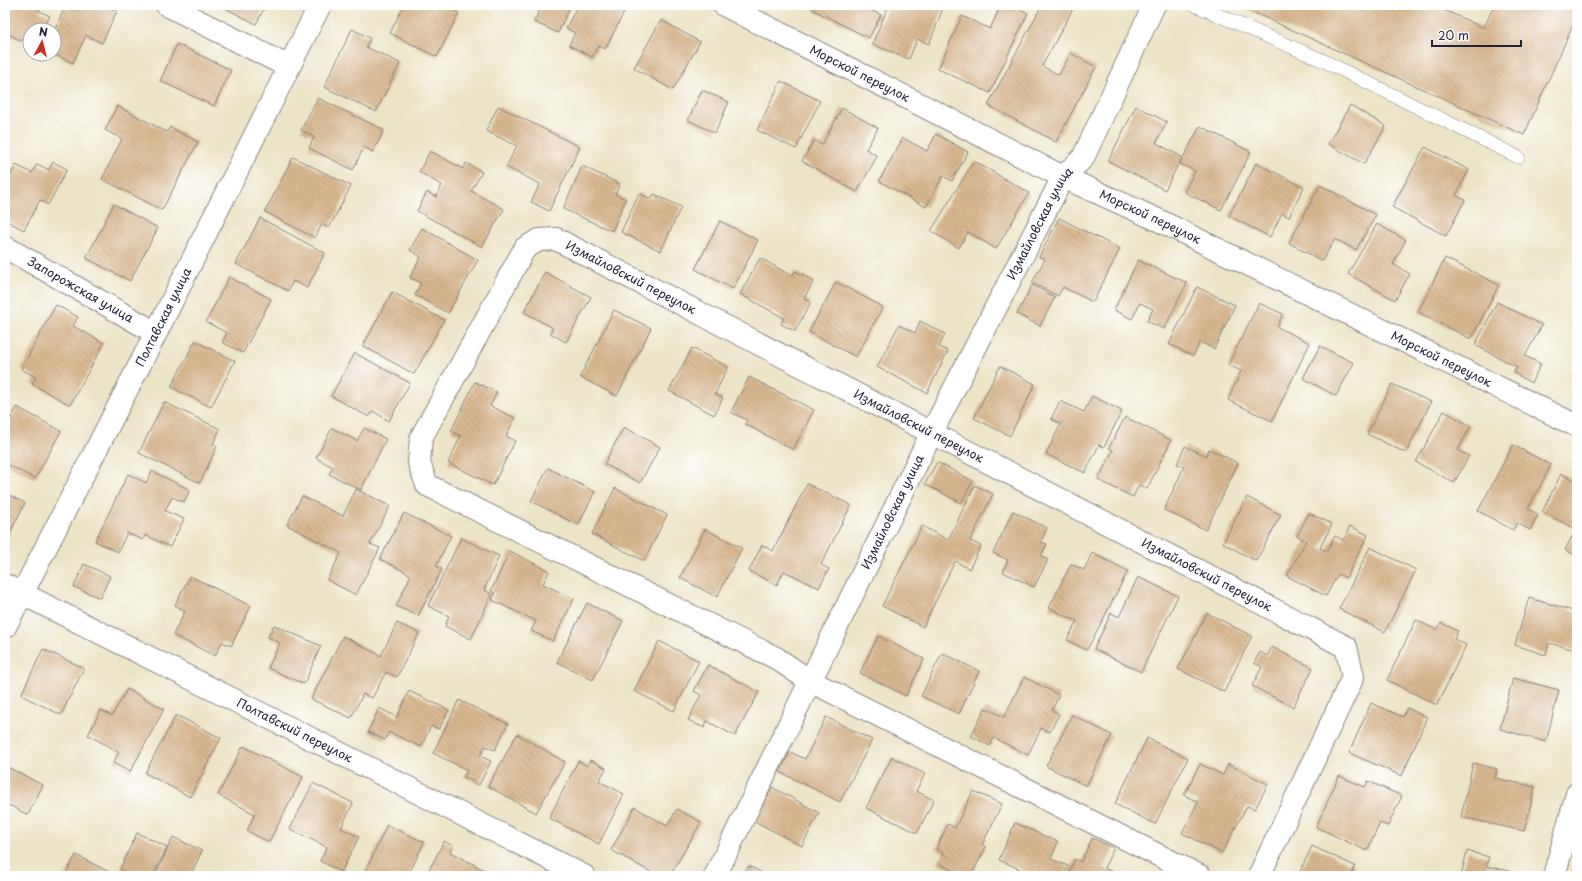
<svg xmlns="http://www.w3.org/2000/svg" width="1582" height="881" font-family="'Playpen Sans',sans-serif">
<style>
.building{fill:url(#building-back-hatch)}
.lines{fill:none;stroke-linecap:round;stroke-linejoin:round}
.lane-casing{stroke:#878380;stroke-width:14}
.street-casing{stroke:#878380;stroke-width:24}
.lane{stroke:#fff;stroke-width:13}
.street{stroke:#fff;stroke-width:22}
.labels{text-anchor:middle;stroke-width:3;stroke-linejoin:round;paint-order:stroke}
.street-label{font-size:12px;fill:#22223b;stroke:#fff}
</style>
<defs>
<pattern id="building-back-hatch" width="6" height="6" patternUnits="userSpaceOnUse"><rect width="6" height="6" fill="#d8b890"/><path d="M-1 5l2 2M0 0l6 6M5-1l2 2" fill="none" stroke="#b99e7d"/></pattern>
</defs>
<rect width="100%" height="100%" fill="#fff"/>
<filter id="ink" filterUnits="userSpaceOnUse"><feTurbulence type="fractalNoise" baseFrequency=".025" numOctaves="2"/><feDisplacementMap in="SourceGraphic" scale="8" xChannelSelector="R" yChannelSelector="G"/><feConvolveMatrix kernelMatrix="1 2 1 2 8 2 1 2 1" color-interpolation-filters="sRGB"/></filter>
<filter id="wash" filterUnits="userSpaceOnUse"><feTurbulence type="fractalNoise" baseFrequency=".012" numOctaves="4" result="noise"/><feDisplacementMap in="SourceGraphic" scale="16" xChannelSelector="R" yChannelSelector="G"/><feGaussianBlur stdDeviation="0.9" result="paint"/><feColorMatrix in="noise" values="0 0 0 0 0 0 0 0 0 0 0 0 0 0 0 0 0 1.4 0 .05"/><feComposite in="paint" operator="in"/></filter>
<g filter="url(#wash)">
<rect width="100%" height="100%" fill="#ece4c6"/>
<g id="blocks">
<g class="building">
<polygon points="5,5 42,5 39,11 50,16 42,30 30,30 30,37 25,34 21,41 5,32"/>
<polygon points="66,5 104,5 117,11 102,43 86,35 73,63 54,54 54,31"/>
<polygon points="219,5 266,5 256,24"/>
<polygon points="404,5 443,5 459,13 437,57 390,33"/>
<polygon points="542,5 571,5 558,33 534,22"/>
<polygon points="578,5 628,5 605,49 599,46 592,57 569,45 575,33 566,28"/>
<polygon points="816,5 871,5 869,9 881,15 869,38 813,10"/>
<polygon points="889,5 941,5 944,6 929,44 917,39 909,59 872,44"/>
<polygon points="1001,5 1012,5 1028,13 990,93 938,69 962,16 990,29"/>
<polygon points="1042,5 1075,5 1042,66 1059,75 1071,53 1096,67 1056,142 988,105"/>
<polygon points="1237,5 1433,5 1484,28 1494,5 1577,5 1577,16 1524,135"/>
<polygon points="661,20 700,42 673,90 634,68"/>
<polygon points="352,29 370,38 366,47 400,63 376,112 324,87"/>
<polygon points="177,44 231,70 214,106 160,81"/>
<polygon points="781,81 820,101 796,149 757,130"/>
<polygon points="702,90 729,102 715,133 688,120"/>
<polygon points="318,98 384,130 373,152 364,147 353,170 309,148 314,137 301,130"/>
<polygon points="1350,105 1386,126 1364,164 1328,144"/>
<polygon points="117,106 167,132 170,127 198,142 162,210 102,179 122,139 105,130"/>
<polygon points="498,106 580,147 549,211 531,202 540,184 506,167 517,146 486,131"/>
<polygon points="1136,106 1167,122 1156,143 1182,157 1165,190 1108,161"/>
<polygon points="842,108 878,128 866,149 877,156 857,192 802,161 814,140 822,145"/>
<polygon points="1200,126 1251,152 1221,210 1184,192 1195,171 1180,164"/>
<polygon points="936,134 968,152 952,181 943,176 926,207 879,181 903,138 927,151"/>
<polygon points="1425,147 1469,170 1456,195 1465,200 1446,236 1392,207"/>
<polygon points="430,151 463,169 466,163 482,172 471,191 504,209 482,247 417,211 427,192 436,197 442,185 419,172"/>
<polygon points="293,157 351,186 329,228 322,224 315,238 265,212"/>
<polygon points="974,161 1029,193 996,249 968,232 959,248 931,231"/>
<polygon points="53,162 67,169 48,205 40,200 24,230 5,220 5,185 16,165 32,173 37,164 49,170"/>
<polygon points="1256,163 1304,187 1289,217 1282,213 1270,237 1229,216"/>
<polygon points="582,166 620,184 615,194 626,199 612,231 563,209"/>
<polygon points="1320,185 1376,215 1356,250 1335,239 1322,261 1289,243"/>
<polygon points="639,193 651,199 654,194 681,207 661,251 621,232"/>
<polygon points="114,204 158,228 130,281 86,258"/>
<polygon points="260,218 325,253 307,288 293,281 288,291 236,264"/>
<polygon points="1059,218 1120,249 1093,302 1063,287 1058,296 1032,283 1045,259 1039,257"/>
<polygon points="720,221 758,240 733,289 695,269"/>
<polygon points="1377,224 1406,240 1393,264 1410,274 1395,300 1348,274"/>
<polygon points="422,228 478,260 448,313 415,295 421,283 410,278 421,257 410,250"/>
<polygon points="760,258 792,276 795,271 814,281 804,298 811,302 795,331 781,324 784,318 740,294"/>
<polygon points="1445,258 1499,285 1471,339 1418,312"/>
<polygon points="1138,260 1187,283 1164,329 1147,321 1153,309 1140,303 1132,319 1114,310"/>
<polygon points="545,272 591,297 566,342 550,333 553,328 524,312"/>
<polygon points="229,277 271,299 243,353 222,342 227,333 206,322"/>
<polygon points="836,282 883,307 856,357 809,332"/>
<polygon points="1032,285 1055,297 1040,326 1017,314"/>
<polygon points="1197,287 1235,305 1214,349 1200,342 1193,356 1169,344"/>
<polygon points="392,292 444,320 414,374 363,346"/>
<polygon points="1497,302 1542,325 1525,356 1541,364 1531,383 1514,373 1517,367 1475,345"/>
<polygon points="1259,303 1283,314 1277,327 1310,343 1272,421 1228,400 1241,371 1228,365"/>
<polygon points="56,305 78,317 73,326 104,343 70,405 32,384 36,377 21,369"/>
<polygon points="614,310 651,328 617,396 580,377"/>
<polygon points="920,321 945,334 939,347 948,351 927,393 877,367 899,325 915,333"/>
<polygon points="195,341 235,361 211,407 171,387"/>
<polygon points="1320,346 1354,363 1336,396 1303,378"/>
<polygon points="692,348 728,367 715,394 723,398 714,415 669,391"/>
<polygon points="355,353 410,383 389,421 373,411 369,417 331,396"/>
<polygon points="1000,366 1035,384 1010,436 974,418"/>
<polygon points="749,377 814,410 793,450 745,424 747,420 731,412"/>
<polygon points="475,382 497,392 490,406 515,418 506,436 515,441 493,485 448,463 461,436 451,431"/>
<polygon points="1392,384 1431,402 1406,453 1367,434"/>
<polygon points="1092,396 1122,411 1104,447 1099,445 1085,473 1046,454 1061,424 1051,419 1060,401 1084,412"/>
<polygon points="164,402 220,429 213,444 217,446 200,483 139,453"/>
<polygon points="17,407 61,431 35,479 5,463 5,430"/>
<polygon points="1444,411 1471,426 1458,450 1469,456 1454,483 1416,462"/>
<polygon points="1125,417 1171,440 1147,489 1139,485 1133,497 1098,480 1113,450 1109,448"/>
<polygon points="624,427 660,447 640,483 604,464"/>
<polygon points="332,428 357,441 364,428 386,439 361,490 329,474 333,467 316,458"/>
<polygon points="1513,445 1551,465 1528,509 1538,514 1530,530 1517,523 1513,530 1478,511"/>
<polygon points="1185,446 1206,456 1209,449 1238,463 1206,530 1164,510 1184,467 1177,464"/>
<polygon points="937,462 973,481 961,503 925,484"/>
<polygon points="548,468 595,492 578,525 531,501"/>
<polygon points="152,471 190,490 184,502 172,497 165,511 184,519 170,547 145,535 143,540 127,533 118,552 95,541 128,474 146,483"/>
<polygon points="1561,474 1577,481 1577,556 1565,550 1576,529 1542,512"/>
<polygon points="807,484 851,505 821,565 829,569 819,588 784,571 777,585 749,571 762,545 773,551"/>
<polygon points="975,485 993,494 970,541 981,546 969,569 955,561 923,627 882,606 922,526 948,540"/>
<polygon points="615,488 667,515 644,561 592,534"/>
<polygon points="356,489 390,506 370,544 380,548 356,595 327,580 341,553 287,525 302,496 343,516"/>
<polygon points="5,493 25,503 5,542"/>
<polygon points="1247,497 1281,515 1256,561 1223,543"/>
<polygon points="1013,511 1047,528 1041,542 1047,544 1041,556 1048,560 1034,587 1003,572 1008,560 993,553"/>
<polygon points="404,513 451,536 436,566 442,569 418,616 396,606 411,575 380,559"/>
<polygon points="1309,513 1332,524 1320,548 1327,551 1335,536 1343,540 1350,526 1368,535 1346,578 1338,574 1326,596 1287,576 1306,541 1297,536"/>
<polygon points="705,529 742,548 717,597 680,578"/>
<polygon points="461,538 499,556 484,590 492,594 471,639 445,626 449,616 428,606"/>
<polygon points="1370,547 1416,570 1385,632 1339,609"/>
<polygon points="510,551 549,571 543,584 574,599 553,641 531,631 536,621 492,600 495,593 491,591"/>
<polygon points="1092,553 1128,571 1087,650 1067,640 1077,621 1049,608 1071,564 1084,570"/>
<polygon points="84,564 110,576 100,598 74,587"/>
<polygon points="190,576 251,606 231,646 222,642 215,656 173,635 185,611 175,605"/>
<polygon points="1138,577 1178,596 1141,672 1094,649 1111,613 1119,617"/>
<polygon points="1529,598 1577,612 1577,645 1575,650 1549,643 1546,655 1515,645"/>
<polygon points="587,603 623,621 593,680 557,662"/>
<polygon points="1207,613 1252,636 1224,692 1178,669"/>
<polygon points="1416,620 1437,630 1441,623 1458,631 1454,639 1466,645 1437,705 1387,680"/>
<polygon points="397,623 419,633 397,677 386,672 372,698 363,694 351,718 311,699 343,636 381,656"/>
<polygon points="274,625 321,646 304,684 268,668 280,643 268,637"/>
<polygon points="878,636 924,659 906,696 860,673"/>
<polygon points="659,641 699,661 674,711 634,691"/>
<polygon points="1272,647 1313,668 1293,707 1252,686 1262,667 1254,663 1260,652 1267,656"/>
<polygon points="43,649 84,668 61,715 21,695"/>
<polygon points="942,653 979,671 959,714 921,696"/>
<polygon points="708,665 759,692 735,736 707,721 704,728 688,720 701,695 694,691"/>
<polygon points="1024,677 1059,695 1052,710 1059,714 1050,732 1041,728 1028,755 994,738 990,746 971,736 985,708 1004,717"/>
<polygon points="1513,678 1559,690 1546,742 1500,729"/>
<polygon points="127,689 164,709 130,772 113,763 119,752 88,735 101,710 112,716"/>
<polygon points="409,691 449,710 439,729 431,726 421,747 389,732 385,740 368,732 379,708 397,717"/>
<polygon points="459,700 508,724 495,750 485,746 480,756 491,761 479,785 464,777 467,770 433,753"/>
<polygon points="1371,703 1403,717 1407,708 1427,717 1402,776 1349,753"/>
<polygon points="176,715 221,738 190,797 145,773"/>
<polygon points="1072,715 1112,735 1086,786 1046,766"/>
<polygon points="826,717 872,740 840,802 780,772 790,752 805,759"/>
<polygon points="517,734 565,762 536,813 488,786"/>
<polygon points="1147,738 1188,758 1155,824 1115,804"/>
<polygon points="243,746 303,777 269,842 247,831 255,814 218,795"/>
<polygon points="892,757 925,774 916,791 934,800 917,833 866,808"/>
<polygon points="590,760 606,768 599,781 624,794 599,844 549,818 578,761 588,766"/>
<polygon points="1473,763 1497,769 1495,778 1535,787 1524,831 1461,817"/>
<polygon points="1200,764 1223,775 1228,764 1268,784 1255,809 1247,806 1222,853 1182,833 1198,802 1184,795"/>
<polygon points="5,766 43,785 28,815 5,803"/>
<polygon points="1339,776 1365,787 1368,781 1402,796 1388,826 1380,823 1367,851 1316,827"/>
<polygon points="313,783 353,803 341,828 359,837 341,872 320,861 327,847 290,829"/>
<polygon points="772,787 819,813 802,846 754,821"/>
<polygon points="973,791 1002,804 982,845 986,847 971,876 964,876 938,863 944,853 936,849 948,824 955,828"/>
<polygon points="635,807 667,826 677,809 701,822 670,876 658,876 611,850"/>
<polygon points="1015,823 1058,842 1051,859 1068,866 1064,876 1036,876 999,860"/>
<polygon points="387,825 424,842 408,876 369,876 364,874"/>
<polygon points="137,833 167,847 153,876 136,876 120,869"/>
<polygon points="173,837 202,851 190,876 155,876"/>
<polygon points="1092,838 1114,848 1104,868 1121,876 1067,876 1075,859 1081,862"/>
<polygon points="444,841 453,846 450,852 496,876 426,876"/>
<polygon points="1312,846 1355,866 1351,876 1298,876"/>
<polygon points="1467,851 1489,857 1486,866 1510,871 1509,876 1461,876"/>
<polygon points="76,855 117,876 65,876"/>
<polygon points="749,866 768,876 743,876"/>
</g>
</g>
</g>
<g filter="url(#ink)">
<use href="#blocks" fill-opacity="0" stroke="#878380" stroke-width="1"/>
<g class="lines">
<defs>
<polyline id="lane" points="1195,5 1324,61 1518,157"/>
<g id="street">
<polyline points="167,5 289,67"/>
<path id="s1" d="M724,5L1063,177L1158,220L1577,426"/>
<path id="s2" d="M5,247L156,333"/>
<path id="s3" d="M5,585L584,876"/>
<path id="s4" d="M5,627L156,333L320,5"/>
<path id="s5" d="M715,876L931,434L1063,177L1083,158L1154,5"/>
<path id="s6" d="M1200,876L810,681L776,658L427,485L419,463L421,438L525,248L539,240L556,239L1346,647L1353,677L1259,876"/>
<polyline points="1554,876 1577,794"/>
</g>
</defs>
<use href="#lane" class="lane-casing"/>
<use href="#street" class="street-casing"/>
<use href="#lane" class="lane"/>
<use href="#street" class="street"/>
</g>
</g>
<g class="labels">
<g class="street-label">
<text dy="4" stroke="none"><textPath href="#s1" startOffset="152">Морской переулок</textPath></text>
<text dy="4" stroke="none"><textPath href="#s1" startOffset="476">Морской переулок</textPath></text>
<text dy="4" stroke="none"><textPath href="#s5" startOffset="729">Измайловская улица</textPath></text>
<text dy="4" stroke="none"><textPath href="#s6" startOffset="1249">Измайловский переулок</textPath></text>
<text dy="4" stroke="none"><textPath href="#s2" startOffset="87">Запорожская улица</textPath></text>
<text dy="4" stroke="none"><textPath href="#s4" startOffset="348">Полтавская улица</textPath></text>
<text dy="4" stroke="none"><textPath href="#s1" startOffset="800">Морской переулок</textPath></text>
<text dy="4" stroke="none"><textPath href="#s6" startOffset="1573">Измайловский переулок</textPath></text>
<text dy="4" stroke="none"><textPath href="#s5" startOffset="405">Измайловская улица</textPath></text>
<text dy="4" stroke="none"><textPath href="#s6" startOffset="1897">Измайловский переулок</textPath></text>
<text dy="4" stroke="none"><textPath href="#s3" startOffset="324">Полтавский переулок</textPath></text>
</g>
</g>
<rect width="1582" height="881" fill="none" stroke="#fff" stroke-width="20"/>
<g transform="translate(42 42) rotate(7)"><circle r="19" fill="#ffffff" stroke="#a7a7b1"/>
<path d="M0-3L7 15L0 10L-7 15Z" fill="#c8321e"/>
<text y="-6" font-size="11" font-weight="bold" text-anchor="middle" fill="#22223b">N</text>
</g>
<path d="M1432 40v6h89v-6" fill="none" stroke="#22223b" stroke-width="2"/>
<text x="1438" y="40" font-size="12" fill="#22223b" stroke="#ffffff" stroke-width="3" paint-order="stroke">20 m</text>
</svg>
